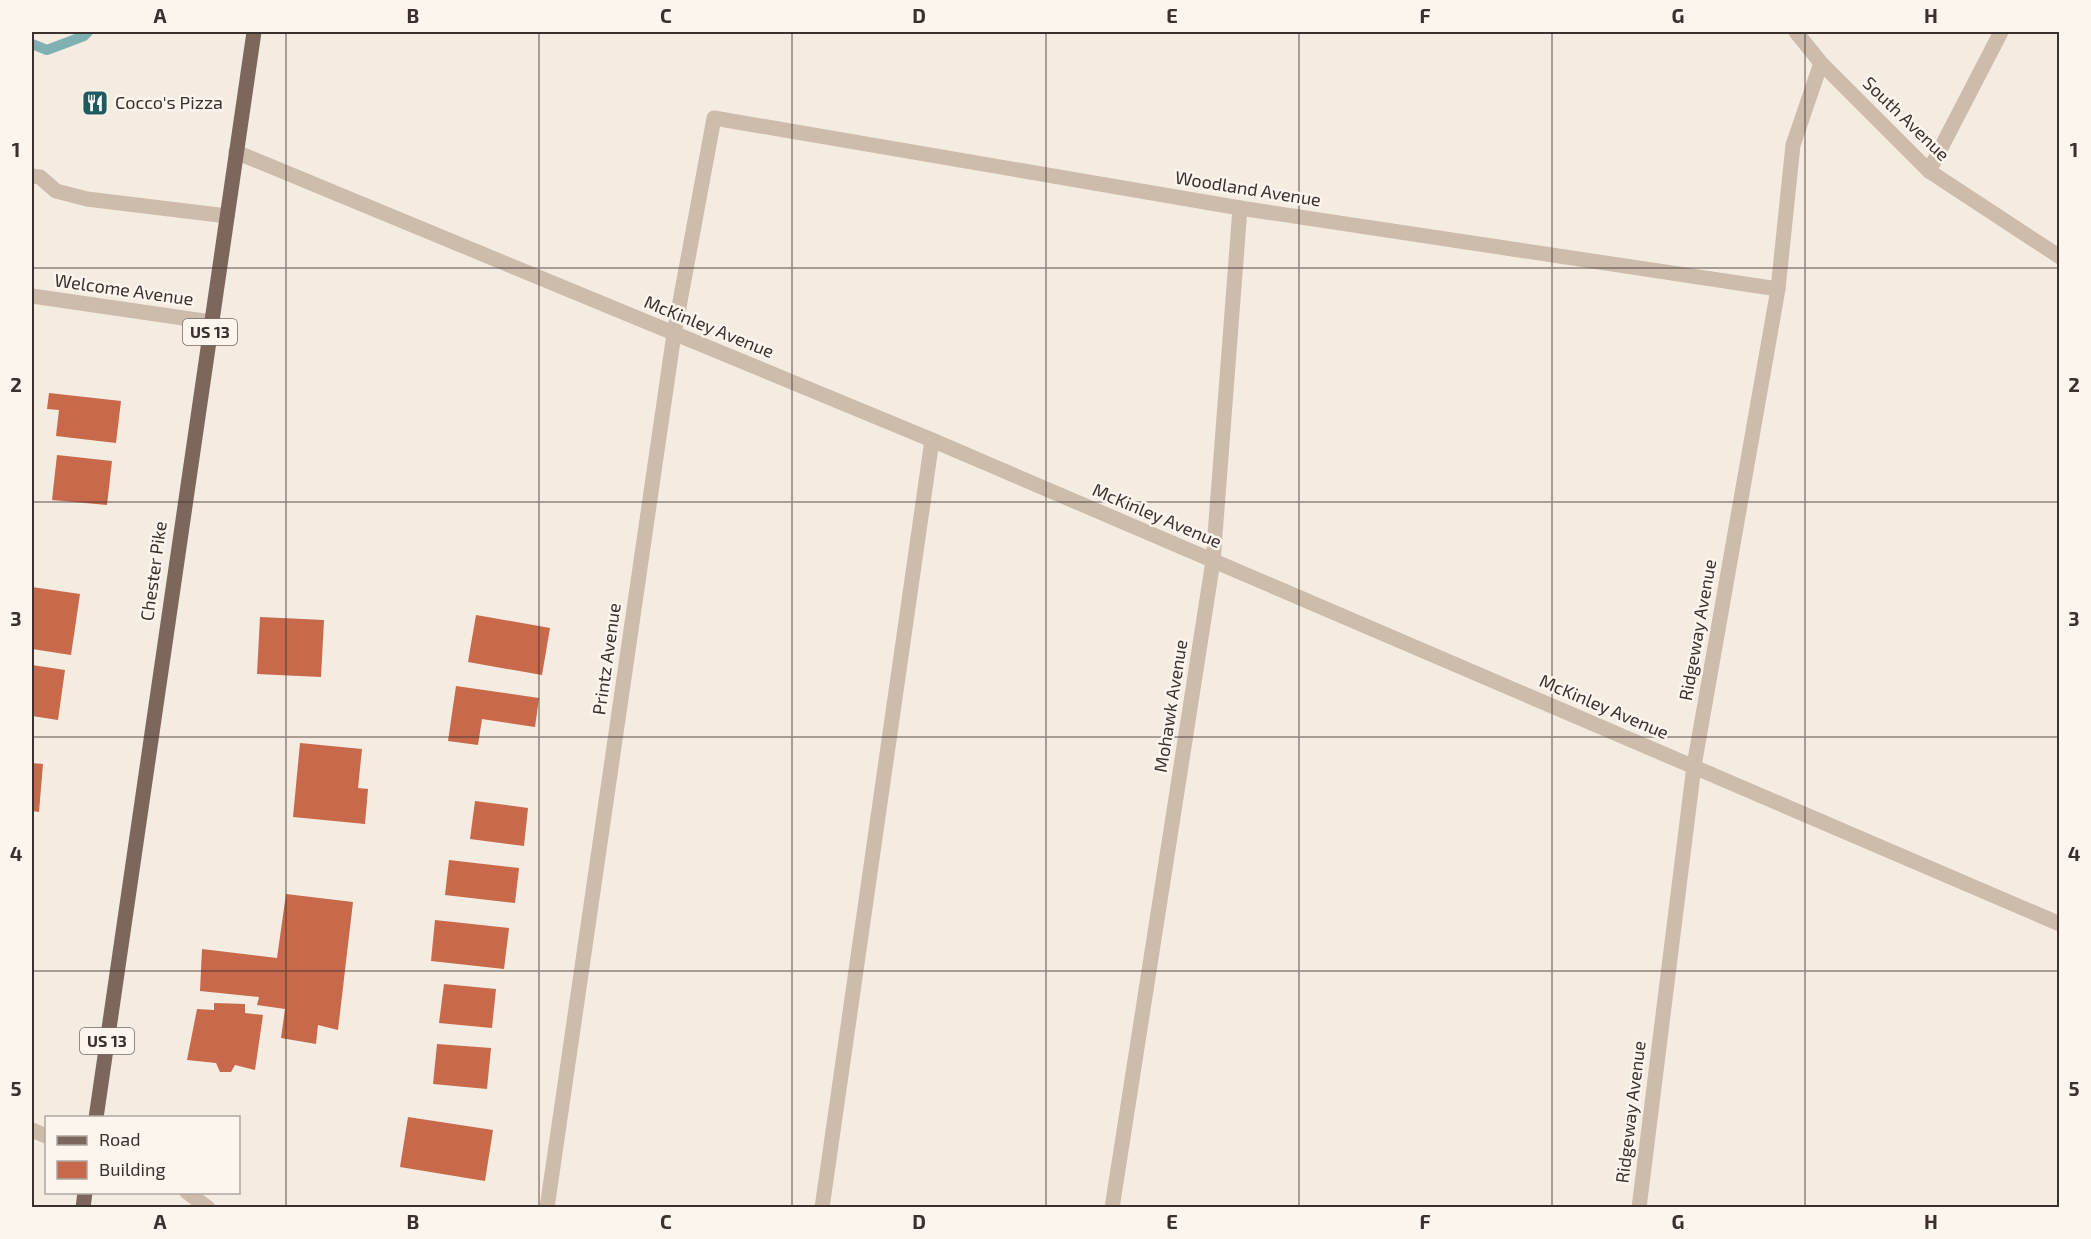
<svg xmlns="http://www.w3.org/2000/svg" width="2091" height="1239" font-family="'Exo 2',sans-serif">
<style>
.lines{fill:none;stroke-linecap:round;stroke-linejoin:round}
.stream{stroke:#7fb0b2;stroke-width:10}
.building{fill:#c8694b}
.minor{stroke:#cdbbac;stroke-width:15}
.major{stroke:#7d675c;stroke-width:15}
.grid{fill:none;stroke:#3b302b;stroke-width:1.5;stroke-opacity:0.55}
.labels{text-anchor:middle;stroke-width:5;stroke-linejoin:round;paint-order:stroke}
.shield{fill:#fbf5ee;stroke:#756b66;stroke-width:1.5}
.shield-label{font-size:16px;font-weight:bold;fill:#3b302b}
.poi-label{font-size:18px;fill:#3b302b;stroke:#fbf5ee;text-anchor:start}
.street-label{font-size:18px;fill:#3b302b;stroke:#fbf5ee}
.neatline{fill:none;stroke:#3b302b;stroke-width:2}
.grid-label{font-size:20px;text-anchor:middle;font-weight:bold;fill:#3b302b}
</style>
<rect width="100%" height="100%" fill="#f4ebe1"/>
<g class="lines">
<polyline class="stream" points="32,44 47,50 84,36 88,32"/>
</g>
<g class="building">
<polygon points="49,393 121,401 116,443 56,436 59,410 47,409"/>
<polygon points="57,455 112,461 107,505 52,500"/>
<polygon points="32,587 80,594 71,655 32,649"/>
<polygon points="476,615 550,628 542,675 468,662"/>
<polygon points="260,617 324,620 321,677 257,674"/>
<polygon points="32,665 65,670 58,720 32,716"/>
<polygon points="456,686 539,698 535,727 482,719 478,745 448,741"/>
<polygon points="300,743 362,749 358,788 368,789 365,824 293,817"/>
<polygon points="32,763 43,764 39,812 32,811"/>
<polygon points="475,801 528,808 524,846 470,839"/>
<polygon points="449,860 519,868 515,903 445,895"/>
<polygon points="286,894 353,902 338,1030 318,1025 316,1044 281,1038 285,1009 257,1005 259,997 200,991 202,949 277,958"/>
<polygon points="435,920 509,928 504,969 431,961"/>
<polygon points="444,984 496,989 492,1028 439,1023"/>
<polygon points="214,1003 245,1004 245,1013 263,1015 255,1070 235,1065 231,1072 220,1072 216,1063 187,1060 197,1009 214,1010"/>
<polygon points="437,1044 491,1048 487,1089 433,1084"/>
<polygon points="408,1117 493,1130 485,1181 400,1167"/>
</g>
<g class="lines">
<g class="minor">
<polyline points="1796,32 1821,63 1929,171 2060,257"/>
<polyline points="236,152 932,440 2060,924"/>
<polyline points="1929,171 2001,32"/>
<polyline points="32,176 40,177 56,191 87,199 227,216"/>
<polyline points="32,296 211,322"/>
<polyline points="32,1130 46,1136"/>
<polyline points="187,1192 208,1208"/>
<polyline points="547,1208 674,334 714,118 1240,208 1778,289"/>
<polyline points="822,1208 932,440"/>
<polyline points="1112,1208 1213,561 1240,208"/>
<polyline points="1639,1208 1694,766 1778,289 1793,145 1821,63"/>
</g>
<g class="major">
<polyline points="96,1118 254,32"/>
<polyline points="83,1208 85,1192"/>
</g>
</g>
<path class="grid" d="M286,32V1208M539,32V1208M792,32V1208M1046,32V1208M1299,32V1208M1552,32V1208M1805,32V1208M32,268H2060M32,502H2060M32,737H2060M32,971H2060"/>
<defs>
<symbol id="restaurant-square" viewBox="-11 -11 22 22"><rect x="-9" y="-9" width="18" height="18" rx="4" fill="#1f5a5e" stroke="#fbf5ee"/><path d="M-5-6h1v4h1v-4h1v4h1v-4h1v5L-1.5 .5V6h-2V.5L-5-1ZM5-6V6H3V1.5H1.5Q1.5-4 5-6Z" fill="#fff"/></symbol>
</defs>
<g fill-rule="evenodd">
<use href="#restaurant-square" x="80" y="88" width="30" height="30"/>
</g>
<g class="labels">
<g class="shield">
<rect x="183" y="319" width="54" height="26" rx="4.5"/>
<rect x="80" y="1028" width="54" height="26" rx="4.5"/>
</g>
<g class="shield-label">
<text x="210" y="338">US 13</text>
<text x="107" y="1047">US 13</text>
</g>
<g class="poi-label">
<text x="115" y="109">Cocco's Pizza</text>
</g>
<g class="street-label">
<text transform="translate(1906 119) rotate(44)" y="6">South Avenue</text>
<text transform="translate(1248 189) rotate(9)" y="6">Woodland Avenue</text>
<text transform="translate(124 290) rotate(8)" y="6">Welcome Avenue</text>
<text transform="translate(709 327) rotate(22)" y="6">McKinley Avenue</text>
<text transform="translate(1157 516) rotate(23)" y="6">McKinley Avenue</text>
<text transform="translate(154 571) rotate(-82)" y="6">Chester Pike</text>
<text transform="translate(1698 630) rotate(-80)" y="6">Ridgeway Avenue</text>
<text transform="translate(607 659) rotate(-82)" y="6">Printz Avenue</text>
<text transform="translate(1171 706) rotate(-81)" y="6">Mohawk Avenue</text>
<text transform="translate(1604 707) rotate(23)" y="6">McKinley Avenue</text>
<text transform="translate(1631 1112) rotate(-83)" y="6">Ridgeway Avenue</text>
</g>
</g>
<rect width="2091" height="1239" fill="none" stroke="#fbf5ee" stroke-width="66"/>
<rect x="45" y="1116" width="195" height="78" fill="#fbf5ee" stroke="#aea6a0" stroke-width="1.5"/>
<rect x="57" y="1136" width="30" height="9" fill="#7d675c" stroke="#aea6a0" stroke-width="1.5"/>
<text x="99" y="1146" font-size="18" fill="#3b302b">Road</text>
<rect x="57" y="1161" width="30" height="18" fill="#c8694b" stroke="#aea6a0" stroke-width="1.5"/>
<text x="99" y="1176" font-size="18" fill="#3b302b">Building</text>
<rect x="33" y="33" width="2025" height="1173" class="neatline"/>
<g class="grid-label">
<text x="160" y="23">A</text>
<text x="413" y="23">B</text>
<text x="666" y="23">C</text>
<text x="919" y="23">D</text>
<text x="1172" y="23">E</text>
<text x="1425" y="23">F</text>
<text x="1678" y="23">G</text>
<text x="1931" y="23">H</text>
<text x="16" y="157">1</text>
<text x="2074" y="157">1</text>
<text x="16" y="392">2</text>
<text x="2074" y="392">2</text>
<text x="16" y="626">3</text>
<text x="2074" y="626">3</text>
<text x="16" y="861">4</text>
<text x="2074" y="861">4</text>
<text x="16" y="1096">5</text>
<text x="2074" y="1096">5</text>
<text x="160" y="1229">A</text>
<text x="413" y="1229">B</text>
<text x="666" y="1229">C</text>
<text x="919" y="1229">D</text>
<text x="1172" y="1229">E</text>
<text x="1425" y="1229">F</text>
<text x="1678" y="1229">G</text>
<text x="1931" y="1229">H</text>
</g>
</svg>
